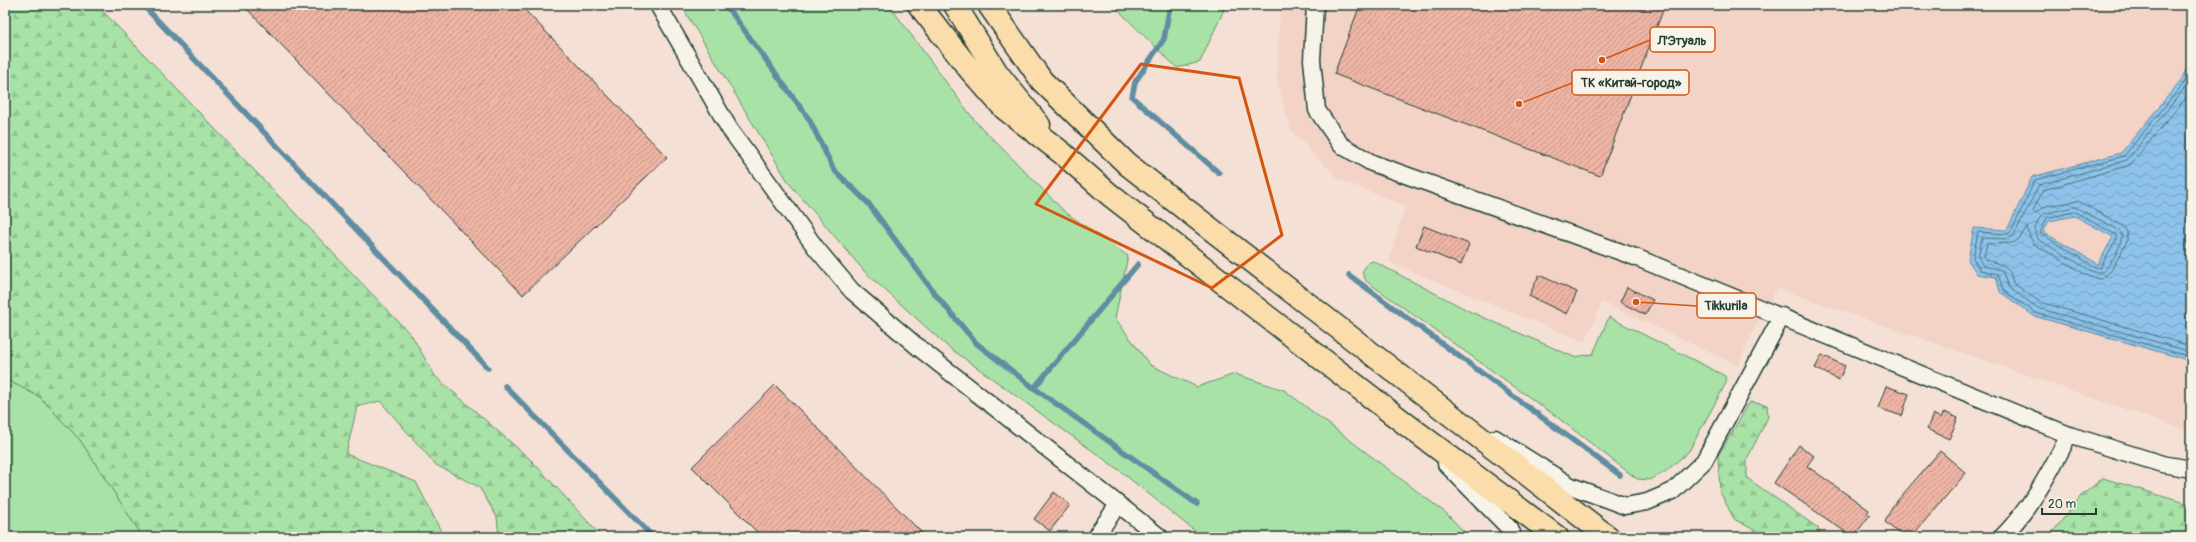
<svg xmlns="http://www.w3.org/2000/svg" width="2196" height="542" font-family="Pangolin,sans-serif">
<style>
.built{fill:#f2d3c6}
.green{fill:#a8e2a7;stroke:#64906e}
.forest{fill:url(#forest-firs);stroke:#64906e}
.water{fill:url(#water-waves);stroke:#618da2;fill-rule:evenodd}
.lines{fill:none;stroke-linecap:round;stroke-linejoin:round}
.shore{stroke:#4b737d;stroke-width:1}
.stream{stroke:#618da2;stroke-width:5.5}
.building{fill:url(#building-hatch);stroke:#1f3d34}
.minor-casing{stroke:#1f3d34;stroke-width:19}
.primary-casing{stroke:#1f3d34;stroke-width:25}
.minor{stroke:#f7f3e8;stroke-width:16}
.primary{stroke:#faddab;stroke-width:22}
.marked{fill:none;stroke:#d45610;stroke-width:3;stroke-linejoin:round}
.leader{fill:none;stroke:#d45610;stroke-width:1.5}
.callout-dot{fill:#d45610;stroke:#f7f3e8;stroke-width:1.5}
.callout{fill:#f7f3e8;stroke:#d45610;stroke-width:1.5}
.callout-label{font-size:13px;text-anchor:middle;font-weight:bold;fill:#1f3d34}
</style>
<defs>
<pattern id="forest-firs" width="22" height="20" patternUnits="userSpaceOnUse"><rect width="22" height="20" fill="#a8e2a7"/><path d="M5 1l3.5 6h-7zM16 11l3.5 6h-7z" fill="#90c390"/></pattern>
<pattern id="water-waves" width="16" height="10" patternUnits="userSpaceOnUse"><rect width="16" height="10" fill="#8dc3eb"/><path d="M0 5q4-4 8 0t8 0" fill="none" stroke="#73a0bf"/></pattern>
<pattern id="building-hatch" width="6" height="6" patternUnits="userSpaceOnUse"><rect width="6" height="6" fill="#eeb5a5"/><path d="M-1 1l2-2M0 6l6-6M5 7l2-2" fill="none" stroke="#c09487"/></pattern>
</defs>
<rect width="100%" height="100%" fill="#f4e0d4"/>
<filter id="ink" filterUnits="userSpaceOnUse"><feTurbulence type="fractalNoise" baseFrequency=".025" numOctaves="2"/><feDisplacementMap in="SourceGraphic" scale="8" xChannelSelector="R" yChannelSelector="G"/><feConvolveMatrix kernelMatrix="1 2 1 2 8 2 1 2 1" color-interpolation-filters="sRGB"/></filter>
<g filter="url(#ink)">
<polygon class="built" points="1280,5 2191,5 2191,432 1777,288 1752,333 1738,365 1602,302 1585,342 1389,262 1405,206 1339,179 1291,131 1277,79"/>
<g class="green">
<polygon points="681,5 889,5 975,121 1065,212 1128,256 1115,318 1150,365 1197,387 1235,374 1284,390 1447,514 1469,537 1202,537 1119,470 947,346 865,272 789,183"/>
<polygon points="1113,5 1226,5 1200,62 1177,68"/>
<polygon points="1373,261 1471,312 1574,357 1593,354 1609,317 1725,376 1726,383 1689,451 1665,472 1650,480 1637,479 1557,417 1366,281 1362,272 1368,263"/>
<polygon points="5,379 40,397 80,440 143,537 5,537"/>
</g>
<g class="forest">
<polygon points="5,5 97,5 412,336 435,376 532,461 602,537 499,537 497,517 479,487 436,465 380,401 357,407 346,454 416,482 444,537 143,537 80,440 40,397 5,379"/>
<polygon points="1750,402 1767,405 1768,417 1747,459 1747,478 1818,528 1820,537 1767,537 1734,519 1720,492 1718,456"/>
<polygon points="2103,478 2191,505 2191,537 2049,537 2081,496"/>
</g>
<path class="water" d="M2191,60V361L2034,316L2000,292L1996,277L1977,274L1968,260L1974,228L2007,230L2032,177L2121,153L2181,80ZM2075,216L2113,237L2098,264L2043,232L2049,221Z"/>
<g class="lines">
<g class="shore">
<polyline points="2191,69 2184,83 2124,156 2035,180 2011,232 2007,234 1978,232 1973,258 1980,270 1998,274 2003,290 2036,313 2191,357"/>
<polyline points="2191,80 2127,160 2039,185 2014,235 2008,239 1982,238 1978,257 1983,266 2002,270 2008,287 2038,308 2191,352"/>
<polyline points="2191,92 2130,165 2043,190 2033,211 2035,213 2046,206 2078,201 2123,226 2127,232 2127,241 2111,271 2101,279 2090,277 2034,244 2030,237 2027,227 2019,239 2013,243 1987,244 1984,256 1987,260 2005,266 2010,272 2013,283 2040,302 2191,346"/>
<path d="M2075,207L2117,229L2121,233C2124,243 2110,267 2102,272H2093L2039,240C2031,232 2037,221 2043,214Z"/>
<polygon points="2075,212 2116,235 2116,240 2100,268 2095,267 2040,233 2047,218"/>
</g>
<g class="stream">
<polyline points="143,5 488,368"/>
<polyline points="726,5 809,119 834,170 868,203 935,294 976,343 1034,388 1197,504"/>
<polyline points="1170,5 1164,39 1135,82 1132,97 1219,173"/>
<polyline points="1349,275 1620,475"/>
<polyline points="505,386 653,537"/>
<polyline points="1034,388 1138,264"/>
</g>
</g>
<g class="building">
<polygon points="243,5 520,5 667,157 523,295"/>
<polygon points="1360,5 1665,5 1600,176 1334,74"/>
<polygon points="1424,226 1469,244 1461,265 1416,246"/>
<polygon points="1539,275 1577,292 1567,314 1529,296"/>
<polygon points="1627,287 1653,300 1645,315 1620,302"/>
<polygon points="1822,355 1845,366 1839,380 1815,368"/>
<polygon points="775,385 926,537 762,537 692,467"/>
<polygon points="1886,386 1909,394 1902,416 1878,408"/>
<polygon points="1944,412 1958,418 1949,439 1927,429 1933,414 1941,418"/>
<polygon points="1799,445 1814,456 1807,466 1869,510 1867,514 1870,515 1853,537 1774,483"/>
<polygon points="1940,451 1966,473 1911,537 1903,537 1885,522 1892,507"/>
<polygon points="1054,492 1070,505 1050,531 1034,519"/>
</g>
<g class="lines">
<defs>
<g id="minor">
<polyline points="658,5 729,128 816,248 852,291 919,348 1160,537"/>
<polyline points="1315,5 1312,60 1317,110 1341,145 1372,163 1635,257 2069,435 2162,464 2191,469"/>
<polyline points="1495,438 1571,486 1625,506 1647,502 1673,491 1704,461 1782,316"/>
<polyline points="1446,464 1509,528 1513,537"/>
<polyline points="1095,537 1118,505"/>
<path d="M2002,537C2031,508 2050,472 2069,435"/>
</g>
<g id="primary">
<polyline points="919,5 971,71 1004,108 1062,153 1110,195 1411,428 1557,537"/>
<polyline points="955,5 997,73 1039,125"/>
<polyline points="989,5 1042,81 1127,164 1608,537"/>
</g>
</defs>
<use href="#minor" class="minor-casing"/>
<use href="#primary" class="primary-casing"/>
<use href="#minor" class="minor"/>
<use href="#primary" class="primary"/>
</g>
</g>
<path class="marked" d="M1141,64L1239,78L1282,235L1212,288L1036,204Z"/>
<path class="leader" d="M1602 60L1650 40M1519 104L1572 83M1636 302L1697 306"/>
<g class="callout-dot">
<circle cx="1602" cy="60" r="4"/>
<circle cx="1519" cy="104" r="4"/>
<circle cx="1636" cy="302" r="4"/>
</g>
<g class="callout">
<rect x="1650" y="27" width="65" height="25" rx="4"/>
<rect x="1572" y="70" width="117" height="25" rx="4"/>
<rect x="1697" y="293" width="59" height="25" rx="4"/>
</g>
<g class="callout-label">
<text x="1682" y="45">Л'Этуаль</text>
<text x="1631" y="87">ТК «Китай-город»</text>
<text x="1726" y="310">Tikkurila</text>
</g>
<rect width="2196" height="542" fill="none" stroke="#f7f3e8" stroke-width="20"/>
<rect x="10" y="10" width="2176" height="522" fill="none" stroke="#1f3d34" stroke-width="1.5" filter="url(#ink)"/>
<path d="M2042 508v6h54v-6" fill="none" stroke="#1f3d34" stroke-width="2"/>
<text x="2048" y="508" font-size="12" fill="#1f3d34" stroke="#f7f3e8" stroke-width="3" paint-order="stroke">20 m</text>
</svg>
